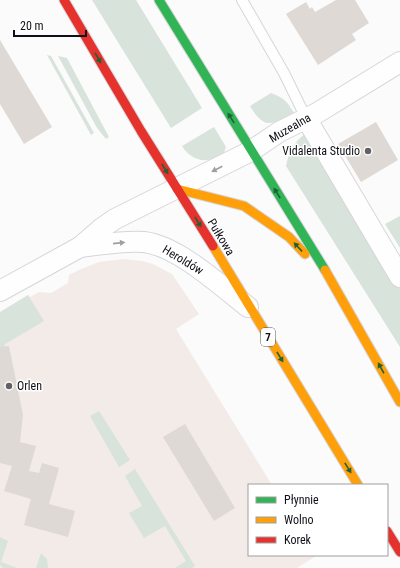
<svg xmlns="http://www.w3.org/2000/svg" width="400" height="568" font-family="'Roboto Condensed',sans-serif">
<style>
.commercial{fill:#f3ebe8}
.green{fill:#d8e3db}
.building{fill:#ded9d4}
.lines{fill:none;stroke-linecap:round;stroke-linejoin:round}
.lane-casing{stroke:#d6d5d9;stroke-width:12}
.street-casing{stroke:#d6d5d9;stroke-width:22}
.fast-casing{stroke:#d6d5d9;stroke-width:11}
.slow-casing{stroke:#d6d5d9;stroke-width:11}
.jam-casing{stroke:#d6d5d9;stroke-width:11}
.lane{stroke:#fefefe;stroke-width:10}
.street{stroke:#fefefe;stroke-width:20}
.fast{stroke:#30b455;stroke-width:9}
.slow{stroke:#ff9f0a;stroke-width:9}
.jam{stroke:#e5322d;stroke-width:9}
.oneway{fill:#206136}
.oneway2{fill:#9f9ea1}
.poi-dot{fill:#626166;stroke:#fff;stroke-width:1.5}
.labels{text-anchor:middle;stroke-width:3;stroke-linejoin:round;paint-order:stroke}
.shield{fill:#fff;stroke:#58565c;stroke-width:1}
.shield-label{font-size:11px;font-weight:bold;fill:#100e16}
.street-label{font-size:12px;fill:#100e16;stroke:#fff}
.poi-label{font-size:12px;fill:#100e16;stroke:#fff;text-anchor:end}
</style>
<rect width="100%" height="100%" fill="#fbfbfb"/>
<polygon class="commercial" points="123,259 142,261 153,264 172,274 199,314 176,329 272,485 249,485 249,555 315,555 316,556 297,568 0,568 0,319 28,295 30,297 39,292 51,293 68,283 69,275 79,270 99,262"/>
<g class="green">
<polygon points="92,0 136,0 202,108 171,128"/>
<polygon points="47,55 51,56 94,133 91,135"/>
<polygon points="58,56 67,58 109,137 106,139 97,128"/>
<path d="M271,93C284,98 287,101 294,113C272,124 265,131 250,106Z"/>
<path d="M214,127L226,147L224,153C209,164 193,163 182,146Z"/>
<path d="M305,134L400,288V347L286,166C289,151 293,143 305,134Z"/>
<polygon points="400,216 400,248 385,224"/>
<polygon points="28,295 44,321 5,344 0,364 0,312"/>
<polygon points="99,411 130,460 119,467 90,416"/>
<polygon points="135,469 195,566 192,568 175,568 186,561 165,526 144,538 129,513 142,506 125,476"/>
<polygon points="0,537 8,541 1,562 17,568 3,568 0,565"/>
<polygon points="41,553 47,559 48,568 36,568"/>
</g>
<g class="building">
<polygon points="336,0 355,0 369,23 352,34 356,40 318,65 286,14 306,2 310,9 312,7 315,12"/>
<polygon points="0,40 52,127 24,144 0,104"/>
<polygon points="376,122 398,160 361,182 338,144"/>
<polygon points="9,346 23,415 20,442 36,446 29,471 39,473 42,463 59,468 49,504 75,511 68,537 24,525 31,499 4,491 12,466 0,463 0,347"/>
<polygon points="185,424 235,508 214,521 163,437"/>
</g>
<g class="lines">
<defs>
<polyline id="lane" points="242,0 284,73 306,118"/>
<g id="street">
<polyline points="306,118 400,277"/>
<path d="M80,247C101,245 123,240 144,242C178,246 221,286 248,307"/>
<polyline points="0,291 80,247 102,228 115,219 251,151 279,132 317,113 400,62"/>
</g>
<polyline id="fast" points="159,0 325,270"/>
<g id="slow">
<polyline points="177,189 244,206 289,237 305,254"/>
<polyline points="213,246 358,485"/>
<polyline points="325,270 400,402"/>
</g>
<g id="jam">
<polyline points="64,0 141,131 213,246"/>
<polyline points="387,531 400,552"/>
</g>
</defs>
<use href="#lane" class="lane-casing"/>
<use href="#street" class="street-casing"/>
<use href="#fast" class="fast-casing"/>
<use href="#slow" class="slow-casing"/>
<use href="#jam" class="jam-casing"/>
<use href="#lane" class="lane"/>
<use href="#street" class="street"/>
<use href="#fast" class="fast"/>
<use href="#slow" class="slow"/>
<use href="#jam" class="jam"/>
</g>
<defs><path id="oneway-solid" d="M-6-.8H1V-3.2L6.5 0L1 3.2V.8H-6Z"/></defs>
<g class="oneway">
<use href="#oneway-solid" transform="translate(98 58) rotate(60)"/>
<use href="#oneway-solid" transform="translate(231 118) rotate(-122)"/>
<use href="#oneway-solid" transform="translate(165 169) rotate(59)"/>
<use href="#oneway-solid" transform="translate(277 193) rotate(-122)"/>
<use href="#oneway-solid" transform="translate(198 222) rotate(59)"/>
<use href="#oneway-solid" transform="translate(298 247) rotate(-133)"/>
<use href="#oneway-solid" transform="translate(280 357) rotate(59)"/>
<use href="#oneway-solid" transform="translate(381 368) rotate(-119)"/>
<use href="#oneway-solid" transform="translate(348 468) rotate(58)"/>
</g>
<g class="oneway2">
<use href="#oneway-solid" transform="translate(217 169) rotate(153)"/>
<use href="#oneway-solid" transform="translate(119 243) rotate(-6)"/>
</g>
<g class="poi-dot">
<circle cx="368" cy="151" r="4"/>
<circle cx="9" cy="386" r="4"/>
</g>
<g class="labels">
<rect class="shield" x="261" y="328" width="14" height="18" rx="3"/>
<g class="shield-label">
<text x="268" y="341">7</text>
</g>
<g class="street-label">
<text transform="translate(290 128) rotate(-30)" y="4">Muzealna</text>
<text transform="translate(221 237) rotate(59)" y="4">Pułkowa</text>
<text transform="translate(183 260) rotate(31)" y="4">Heroldów</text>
</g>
<g class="poi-label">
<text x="360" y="155">Vidalenta Studio</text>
<text x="17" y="390" text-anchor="start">Orlen</text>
</g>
</g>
<rect x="248" y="484" width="140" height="72" fill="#ffffff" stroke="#9f9fa2"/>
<rect x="256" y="497" width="20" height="6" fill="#30b455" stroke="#9f9fa2"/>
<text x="284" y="504" font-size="12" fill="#100e16">Płynnie</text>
<rect x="256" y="517" width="20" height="6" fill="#ff9f0a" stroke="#9f9fa2"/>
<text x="284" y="524" font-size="12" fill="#100e16">Wolno</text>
<rect x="256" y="537" width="20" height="6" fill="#e5322d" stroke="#9f9fa2"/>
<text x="284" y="544" font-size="12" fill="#100e16">Korek</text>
<path d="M14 30v6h72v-6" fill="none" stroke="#100e16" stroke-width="2"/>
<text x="20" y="30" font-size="12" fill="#100e16" stroke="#ffffff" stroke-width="3" paint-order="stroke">20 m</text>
</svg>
